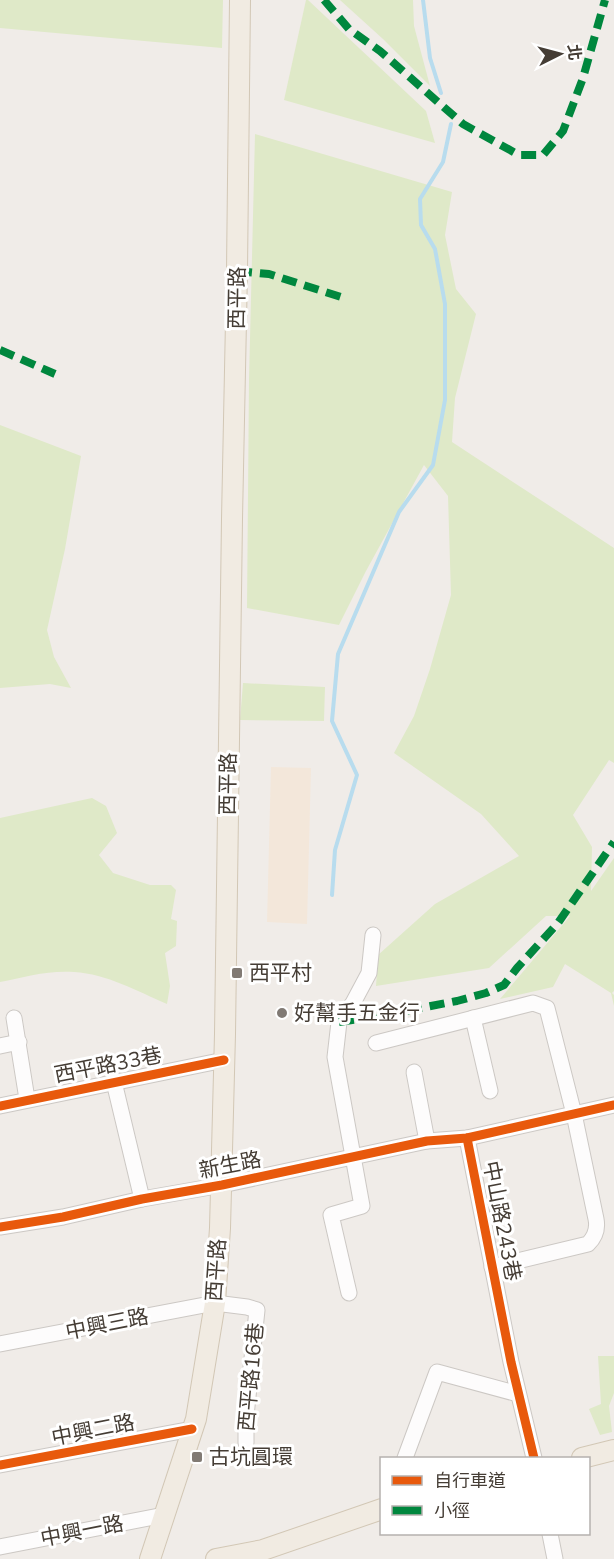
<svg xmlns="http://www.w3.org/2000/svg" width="614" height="1559" font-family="'Nunito Sans','Noto Sans TC',sans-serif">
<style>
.commercial{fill:#f3e7da}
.green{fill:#dfe9c8}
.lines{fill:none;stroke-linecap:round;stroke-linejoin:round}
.stream{stroke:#b8dcee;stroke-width:4}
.minor-casing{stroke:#ccc8c4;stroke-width:17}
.major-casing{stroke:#d2c7b5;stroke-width:22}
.minor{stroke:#fdfcfc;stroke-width:15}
.major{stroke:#f1ebe2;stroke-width:20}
.quiet{stroke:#00873e;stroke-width:8;stroke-dasharray:15 8;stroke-linecap:butt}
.cycleway-casing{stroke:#fff;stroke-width:13}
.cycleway{stroke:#e8590c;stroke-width:9}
.poi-dot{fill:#817a74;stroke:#fff;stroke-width:2}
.labels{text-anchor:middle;stroke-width:6;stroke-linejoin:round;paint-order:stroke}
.street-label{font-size:21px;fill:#453d35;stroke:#fff}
.poi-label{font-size:21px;fill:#453d35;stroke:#fff;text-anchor:start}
</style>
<rect width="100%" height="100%" fill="#f0ece8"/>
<polygon class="commercial" points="271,767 311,768 307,924 267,922"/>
<g class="green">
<polygon points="0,0 223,0 222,48 0,28"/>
<polygon points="306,0 308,0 426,111 435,143 284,100"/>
<polygon points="340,0 413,0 414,26 430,86 383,39"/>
<polygon points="255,134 452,192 445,235 456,289 476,314 455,398 452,442 614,548 614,763 609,760 573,815 592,847 591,891 614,858 614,991 612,993 614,995 614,1006 611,993 565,964 553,987 500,999 570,916 546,916 489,968 376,986 378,955 435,904 519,856 481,814 394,753 414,716 430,669 451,595 448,496 424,465 366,571 339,625 247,608 249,380"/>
<polygon points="0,425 81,456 65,549 47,630 54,657 71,688 50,684 0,688"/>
<polygon points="243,683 325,687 324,721 240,720"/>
<path d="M92,798L106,806L117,833L99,855L113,873L150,885H171L176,890L171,919L177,921L176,946L165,953L170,986L167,1004C137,991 107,974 74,972C49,970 24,977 0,982V818Z"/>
<polygon points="598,1356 614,1356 614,1393 609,1406 612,1432 600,1435 589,1409 601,1404"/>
</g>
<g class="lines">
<g class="stream">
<polyline points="423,0 430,58 441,93"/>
<polyline points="332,895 335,850 357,775 332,721 338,654 399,512 433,465 445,400 445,304 435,249 421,225 420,199 443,162 451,124"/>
</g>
<defs>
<g id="minor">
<polyline points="14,1018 27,1099"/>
<polyline points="473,1018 490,1091"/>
<path d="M376,1043L533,1003L547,1008L574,1114L596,1219C598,1229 595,1237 588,1244L492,1267"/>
<polyline points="0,1046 19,1042"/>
<polyline points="414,1072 427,1141"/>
<polyline points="114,1082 142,1199"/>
<polyline points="0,1106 224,1060"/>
<polyline points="467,1138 511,1362 534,1458"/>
<polyline points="0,1227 63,1217 142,1199 222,1185 427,1141 467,1138 614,1105"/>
<polyline points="349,1293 331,1215 362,1206 335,1057 339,1022 353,1003 369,973 373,935"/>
<polyline points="0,1344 215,1303 247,1307 257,1310 246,1416 246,1443"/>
<polyline points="405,1458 437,1372 518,1394"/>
<polyline points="0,1465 192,1429"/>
<polyline points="550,1534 555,1559"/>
<polyline points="0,1547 164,1515"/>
</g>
<g id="major">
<polyline points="582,1458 614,1450"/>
<polyline points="150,1559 196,1419 215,1303 220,1228 225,1034 232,519 237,271 240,0"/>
<polyline points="216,1559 263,1550 382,1509"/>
</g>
</defs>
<use href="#minor" class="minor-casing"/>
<use href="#major" class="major-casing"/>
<use href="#minor" class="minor"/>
<use href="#major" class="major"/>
<g class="quiet">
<polyline points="324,0 349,29 380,51 463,124 519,155 543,155 563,131 583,78 605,0"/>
<polyline points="237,271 269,274 341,297"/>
<polyline points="0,350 55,374"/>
<polyline points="339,1022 374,1017 457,1001 486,993 504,985 517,968 558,923 614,842"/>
</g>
<defs>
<g id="cycleway">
<polyline points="0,1106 224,1060"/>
<polyline points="467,1138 511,1362 534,1458"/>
<polyline points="0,1227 63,1217 142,1199 222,1185 427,1141 467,1138 614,1105"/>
<polyline points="0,1465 192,1429"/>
</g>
</defs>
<use href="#cycleway" class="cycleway-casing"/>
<use href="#cycleway" class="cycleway"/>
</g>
<g class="poi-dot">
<rect x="231" y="967" width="12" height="12" rx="3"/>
<circle cx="282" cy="1013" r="6"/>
<rect x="191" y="1451" width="12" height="12" rx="3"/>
</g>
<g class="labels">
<g class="street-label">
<text transform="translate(237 298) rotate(-89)" y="7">西平路</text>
<text transform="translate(228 784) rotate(-89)" y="7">西平路</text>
<text transform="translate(108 1065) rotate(-11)" y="7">西平路33巷</text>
<text transform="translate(230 1165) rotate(-11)" y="7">新生路</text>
<text transform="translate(502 1221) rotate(79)" y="7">中山路243巷</text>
<text transform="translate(216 1270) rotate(-86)" y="7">西平路</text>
<text transform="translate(107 1324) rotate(-11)" y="7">中興三路</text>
<text transform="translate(251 1377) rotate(-85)" y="7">西平路16巷</text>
<text transform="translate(93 1430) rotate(-11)" y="7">中興二路</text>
<text transform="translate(82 1531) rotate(-11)" y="7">中興一路</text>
</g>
<g class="poi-label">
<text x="249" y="980">西平村</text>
<text x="294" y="1020">好幫手五金行</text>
<text x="209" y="1464">古坑圓環</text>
</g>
</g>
<rect x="380" y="1457" width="210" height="78" fill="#ffffff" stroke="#b5b1ae" stroke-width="1.5"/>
<rect x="392" y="1476" width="30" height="9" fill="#e8590c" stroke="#b5b1ae" stroke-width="1.5"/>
<text x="434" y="1487" font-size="18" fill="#453d35">自行車道</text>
<rect x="392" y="1506" width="30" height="9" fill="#00873e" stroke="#b5b1ae" stroke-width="1.5"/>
<text x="434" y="1517" font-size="18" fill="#453d35">小徑</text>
<g transform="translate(560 54) rotate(84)" stroke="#ffffff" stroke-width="4.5" paint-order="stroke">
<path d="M0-4.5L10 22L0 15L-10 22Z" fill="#453d35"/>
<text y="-9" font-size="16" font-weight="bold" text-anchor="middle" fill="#453d35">北</text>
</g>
</svg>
